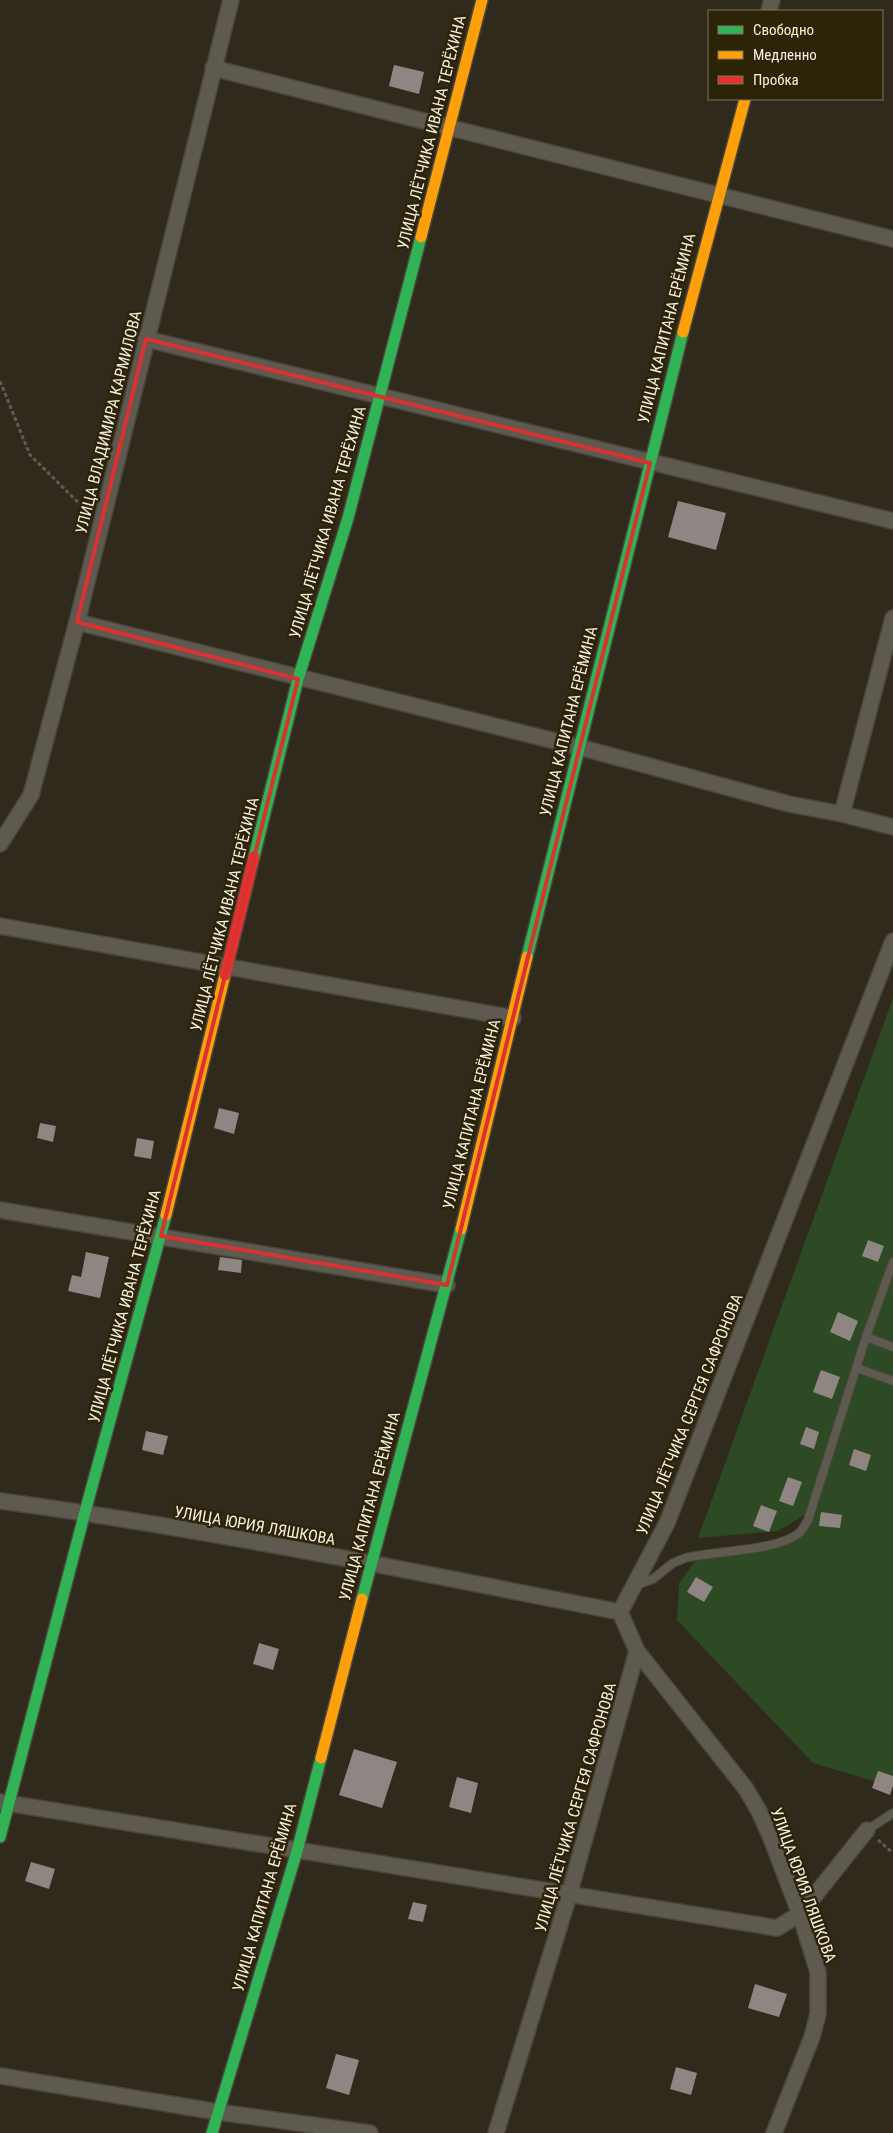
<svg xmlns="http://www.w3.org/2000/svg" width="893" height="2133" font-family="'Roboto Condensed',sans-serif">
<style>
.green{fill:#2d4a24}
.building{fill:#8f8683}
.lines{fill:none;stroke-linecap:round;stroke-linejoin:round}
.lane-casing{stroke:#4b463b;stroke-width:10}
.street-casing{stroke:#4b463b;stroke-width:18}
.fast-casing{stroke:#4b463b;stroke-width:14}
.slow-casing{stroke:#4b463b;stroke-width:14}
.jam-casing{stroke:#4b463b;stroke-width:14}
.path{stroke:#605c52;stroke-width:3;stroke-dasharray:4 2.5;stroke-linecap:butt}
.lane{stroke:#5e5a4f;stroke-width:8}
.street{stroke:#5e5a4f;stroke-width:15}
.fast{stroke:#30b455;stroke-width:11}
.slow{stroke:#ff9f0a;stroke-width:11}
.jam{stroke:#e5322d;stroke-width:11}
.marked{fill:none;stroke:#d83231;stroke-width:4;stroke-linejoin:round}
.labels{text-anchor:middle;stroke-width:5;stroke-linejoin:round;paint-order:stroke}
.street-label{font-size:16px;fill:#f5f0e0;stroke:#2d2408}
</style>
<rect width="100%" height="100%" fill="#2f2a1b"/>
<polygon class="green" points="893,998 893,1787 813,1763 677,1620 679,1583 695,1561 792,1538 810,1512 778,1531 698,1538"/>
<g class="building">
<polygon points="394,65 424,72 419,94 389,86"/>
<polygon points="678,501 726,513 716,550 668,537"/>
<polygon points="219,1108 239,1113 234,1134 214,1128"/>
<polygon points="40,1123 56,1126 53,1142 37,1138"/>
<polygon points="137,1138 154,1141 151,1159 134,1156"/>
<polygon points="868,1240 884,1246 878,1262 862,1256"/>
<polygon points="86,1252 109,1257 100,1298 68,1291 72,1275 81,1277"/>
<polygon points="220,1257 242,1260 241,1273 218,1270"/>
<polygon points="838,1312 858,1321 850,1341 830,1332"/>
<polygon points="821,1370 840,1377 832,1399 813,1392"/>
<polygon points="806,1427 819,1432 814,1449 800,1444"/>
<polygon points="146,1431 168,1436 163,1455 142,1450"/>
<polygon points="854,1449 871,1455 866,1471 849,1465"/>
<polygon points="788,1477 802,1482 793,1506 779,1501"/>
<polygon points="761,1505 777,1511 769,1532 753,1526"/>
<polygon points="821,1512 842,1515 840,1528 819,1526"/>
<polygon points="696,1577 713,1587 704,1602 687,1592"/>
<polygon points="259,1643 279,1649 273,1670 253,1664"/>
<polygon points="354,1749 397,1762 382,1808 339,1795"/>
<polygon points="878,1771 893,1776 893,1786 890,1795 872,1788"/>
<polygon points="457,1777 478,1783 471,1813 449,1807"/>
<polygon points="31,1862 55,1869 49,1889 25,1881"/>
<polygon points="413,1902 427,1905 423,1922 408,1919"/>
<polygon points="755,1984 787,1994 779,2017 748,2008"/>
<polygon points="336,2054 359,2060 349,2095 326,2088"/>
<polygon points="676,2067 697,2073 691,2095 670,2089"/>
</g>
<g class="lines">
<defs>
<g id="lane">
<polyline points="866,1337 893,1347"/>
<polyline points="857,1368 893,1381"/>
<path d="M636,1585L653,1579L673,1563L685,1558C714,1551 778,1551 799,1533C803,1530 805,1524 808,1520L866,1337L893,1262"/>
<polyline points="867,1830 893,1813"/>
</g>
<g id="street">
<polyline points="769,11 772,0"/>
<polyline points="213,68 893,239"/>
<polyline points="146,339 893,521"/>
<polyline points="77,622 579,747 789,804 842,814 893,827"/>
<polyline points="842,814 893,618"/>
<polyline points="0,844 31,795 77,622 231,0"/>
<polyline points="0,926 513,1018"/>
<polyline points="0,1210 447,1285"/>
<path d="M0,1501C208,1529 414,1572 620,1612"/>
<polyline points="637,1651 746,1789 759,1811 771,1838 800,1914 818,1972 818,2014 812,2037 774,2133"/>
<polyline points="0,1802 777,1928 800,1914 867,1830"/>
<polyline points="0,2076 218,2112 370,2133"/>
<polyline points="496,2133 569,1895 637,1651 620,1612 667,1523 893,941"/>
</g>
<g id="fast">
<polyline points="254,857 298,679 348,518 421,237"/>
<polyline points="527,957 683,332"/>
<polyline points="362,1599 461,1229"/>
<polyline points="0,1837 85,1512 166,1215"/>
<polyline points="212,2133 297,1851 321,1758"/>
</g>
<g id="slow">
<polyline points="421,237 482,0"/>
<polyline points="683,332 745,99"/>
<polyline points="166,1215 225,975"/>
<polyline points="461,1229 527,957"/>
<polyline points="321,1758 362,1599"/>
</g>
<polyline id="jam" points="225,975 254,857"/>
</defs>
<use href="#lane" class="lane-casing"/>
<use href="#street" class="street-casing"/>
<use href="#fast" class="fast-casing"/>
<use href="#slow" class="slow-casing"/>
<use href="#jam" class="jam-casing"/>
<g class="path">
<polyline points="0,381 30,455 88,512"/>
<polyline points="878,1840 893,1853"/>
</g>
<use href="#lane" class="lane"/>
<use href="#street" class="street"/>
<use href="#fast" class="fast"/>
<use href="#slow" class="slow"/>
<use href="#jam" class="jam"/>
</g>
<path class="marked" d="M146,339L650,463L447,1285L161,1236L298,679L77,622Z"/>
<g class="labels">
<g class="street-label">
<text transform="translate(431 132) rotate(-76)" y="6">УЛИЦА ЛЁТЧИКА ИВАНА ТЕРЁХИНА</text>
<text transform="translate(666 328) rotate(-76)" y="6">УЛИЦА КАПИТАНА ЕРЁМИНА</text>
<text transform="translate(108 422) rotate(-76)" y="6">УЛИЦА ВЛАДИМИРА КАРМИЛОВА</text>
<text transform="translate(327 522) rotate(-74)" y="6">УЛИЦА ЛЁТЧИКА ИВАНА ТЕРЁХИНА</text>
<text transform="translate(568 721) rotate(-76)" y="6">УЛИЦА КАПИТАНА ЕРЁМИНА</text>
<text transform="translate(224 914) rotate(-76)" y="6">УЛИЦА ЛЁТЧИКА ИВАНА ТЕРЁХИНА</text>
<text transform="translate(471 1114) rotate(-76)" y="6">УЛИЦА КАПИТАНА ЕРЁМИНА</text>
<text transform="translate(124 1306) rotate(-75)" y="6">УЛИЦА ЛЁТЧИКА ИВАНА ТЕРЁХИНА</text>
<text transform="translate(689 1414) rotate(-68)" y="6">УЛИЦА ЛЁТЧИКА СЕРГЕЯ САФРОНОВА</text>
<text transform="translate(369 1506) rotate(-75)" y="6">УЛИЦА КАПИТАНА ЕРЁМИНА</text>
<text transform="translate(255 1525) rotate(10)" y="6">УЛИЦА ЮРИЯ ЛЯШКОВА</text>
<text transform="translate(575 1807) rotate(-74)" y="6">УЛИЦА ЛЁТЧИКА СЕРГЕЯ САФРОНОВА</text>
<text transform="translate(804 1885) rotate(70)" y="6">УЛИЦА ЮРИЯ ЛЯШКОВА</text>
<text transform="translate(264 1897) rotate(-74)" y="6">УЛИЦА КАПИТАНА ЕРЁМИНА</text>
</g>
</g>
<rect x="708" y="10" width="175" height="90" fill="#2d2408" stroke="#7d765e"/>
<rect x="718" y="26" width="25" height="8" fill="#30b455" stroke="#7d765e"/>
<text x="753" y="35" font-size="15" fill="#f5f0e0">Свободно</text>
<rect x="718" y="51" width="25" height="8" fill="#ff9f0a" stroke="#7d765e"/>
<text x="753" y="60" font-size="15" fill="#f5f0e0">Медленно</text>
<rect x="718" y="76" width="25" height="8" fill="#e5322d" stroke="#7d765e"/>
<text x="753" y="85" font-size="15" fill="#f5f0e0">Пробка</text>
</svg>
